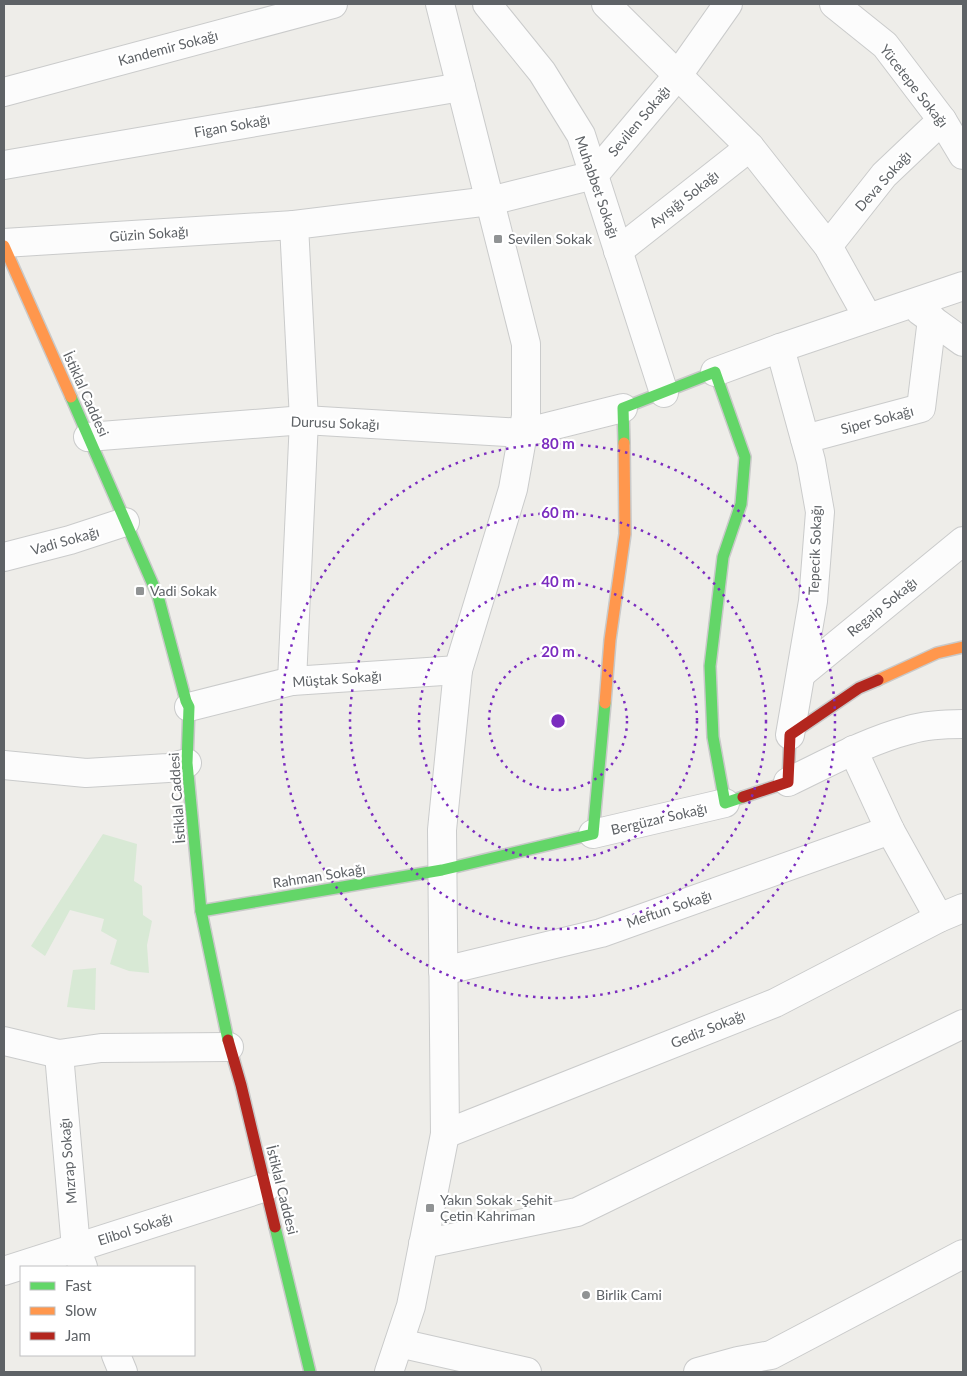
<svg xmlns="http://www.w3.org/2000/svg" width="967" height="1376" font-family="Lato,sans-serif">
<style>
.green{fill:#d8e9d5}
.lines{fill:none;stroke-linecap:round;stroke-linejoin:round}
.street-casing{stroke:#cacbcb;stroke-width:30}
.fast-casing{stroke:#c9c9c9;stroke-width:14}
.slow-casing{stroke:#c9c9c9;stroke-width:14}
.jam-casing{stroke:#c9c9c9;stroke-width:14}
.street{stroke:#fcfcfc;stroke-width:28}
.fast{stroke:#63d668;stroke-width:11}
.slow{stroke:#ff974d;stroke-width:11}
.jam{stroke:#b3261e;stroke-width:11}
.ring{fill:none;stroke:#7b2cbf;stroke-width:2.5;stroke-dasharray:2.5 5}
.poi-dot{fill:#909394;stroke:#fff;stroke-width:2}
.labels{text-anchor:middle;stroke-width:4.5;stroke-linejoin:round;paint-order:stroke}
.street-label{font-size:14px;fill:#5e6266;stroke:#fff}
.poi-label{font-size:14px;fill:#5e6266;stroke:#fff;text-anchor:start}
.centre{fill:#7b2cbf;stroke:#fff;stroke-width:2.5}
.ring-label{font-size:15px;text-anchor:middle;font-weight:bold;fill:#7b2cbf;stroke:#fff;stroke-width:4.5;stroke-linejoin:round;paint-order:stroke}
</style>
<rect width="100%" height="100%" fill="#eeede9"/>
<g class="green">
<polygon points="103,834 137,844 134,881 142,886 143,915 152,921 147,945 149,973 129,971 110,964 117,940 101,931 104,919 70,910 45,956 31,946"/>
<polygon points="96,968 95,1010 67,1007 73,970"/>
</g>
<g class="lines">
<defs>
<g id="street">
<polyline points="487,4 542,72 581,135 664,393"/>
<polyline points="606,4 750,147 828,246 868,318"/>
<polyline points="834,4 885,45 942,120 963,155"/>
<polyline points="4,92 333,4"/>
<polyline points="4,165 461,87"/>
<polyline points="4,243 294,225"/>
<polyline points="828,246 884,175 942,120"/>
<polyline points="618,251 750,147"/>
<polyline points="920,311 963,342"/>
<polyline points="780,348 963,286"/>
<polyline points="715,372 780,348 811,461 820,512 813,601 790,735"/>
<polyline points="88,437 304,420 523,433 623,408"/>
<polyline points="805,439 921,408 932,319"/>
<polyline points="4,557 70,540 125,522"/>
<polyline points="801,674 963,541"/>
<polyline points="292,681 304,420 294,225 490,201 594,175 678,75 728,4"/>
<polyline points="189,707 292,681 458,670"/>
<polyline points="853,750 890,830 939,918"/>
<polyline points="4,765 86,773 168,768 187,763"/>
<path d="M788,782C828,763 867,741 909,730C926,725 946,724 963,724"/>
<polyline points="593,834 725,803"/>
<polyline points="443,971 601,933 890,830"/>
<polyline points="4,1041 59,1054 101,1048 229,1047"/>
<polyline points="59,1054 76,1248 83,1267"/>
<polyline points="445,1134 775,1003 939,918 963,908"/>
<polyline points="423,1244 577,1212 963,1024"/>
<polyline points="4,1271 266,1187"/>
<polyline points="399,1343 527,1372"/>
<polyline points="116,1355 123,1372"/>
<polyline points="389,1372 411,1306 445,1134 442,830 458,670 513,489 526,416 526,344 440,4"/>
<polyline points="698,1372 738,1361 771,1355 963,1254"/>
</g>
<g id="fast">
<polyline points="71,397 158,596 186,701 189,707 187,763 201,911 228,1040"/>
<polyline points="624,443 623,408 715,372 745,457 741,504 723,557 710,666 713,737 725,803 743,797"/>
<polyline points="201,911 442,870 593,834 605,703"/>
<polyline points="275,1227 310,1372"/>
</g>
<g id="slow">
<polyline points="4,246 71,397"/>
<polyline points="878,680 937,653 963,647"/>
<polyline points="605,703 610,640 625,534 624,443"/>
</g>
<g id="jam">
<polyline points="743,797 788,782 790,735 859,688 878,680"/>
<polyline points="228,1040 241,1085 275,1227"/>
</g>
</defs>
<use href="#street" class="street-casing"/>
<use href="#fast" class="fast-casing"/>
<use href="#slow" class="slow-casing"/>
<use href="#jam" class="jam-casing"/>
<use href="#street" class="street"/>
<use href="#fast" class="fast"/>
<use href="#slow" class="slow"/>
<use href="#jam" class="jam"/>
</g>
<g class="ring">
<circle cx="558" cy="721" r="69"/>
<circle cx="558" cy="721" r="139"/>
<circle cx="558" cy="721" r="208"/>
<circle cx="558" cy="721" r="277"/>
</g>
<g class="poi-dot">
<rect x="493" y="234" width="10" height="10" rx="2.5"/>
<rect x="135" y="586" width="10" height="10" rx="2.5"/>
<rect x="425" y="1203" width="10" height="10" rx="2.5"/>
<circle cx="586" cy="1295" r="5"/>
</g>
<g class="labels">
<g class="street-label">
<text transform="translate(168 48) rotate(-15)" y="5">Kandemir Sokağı</text>
<text transform="translate(914 86) rotate(52)" y="5">Yücetepe Sokağı</text>
<text transform="translate(639 121) rotate(-50)" y="5">Sevilen Sokağı</text>
<text transform="translate(232 126) rotate(-10)" y="5">Figan Sokağı</text>
<text transform="translate(883 181) rotate(-48)" y="5">Deva Sokağı</text>
<text transform="translate(597 187) rotate(71)" y="5">Muhabbet Sokağı</text>
<text transform="translate(684 199) rotate(-38)" y="5">Ayışığı Sokağı</text>
<text transform="translate(149 234) rotate(-4)" y="5">Güzin Sokağı</text>
<text transform="translate(86 394) rotate(66)" y="5">İstiklal Caddesi</text>
<text transform="translate(877 420) rotate(-15)" y="5">Siper Sokağı</text>
<text transform="translate(335 423) rotate(2)" y="5">Durusu Sokağı</text>
<text transform="translate(65 541) rotate(-16)" y="5">Vadi Sokağı</text>
<text transform="translate(815 550) rotate(-88)" y="5">Tepecik Sokağı</text>
<text transform="translate(882 607) rotate(-39)" y="5">Regaip Sokağı</text>
<text transform="translate(337 679) rotate(-4)" y="5">Müştak Sokağı</text>
<text transform="translate(177 798) rotate(-94)" y="5">İstiklal Caddesi</text>
<text transform="translate(659 819) rotate(-13)" y="5">Bergüzar Sokağı</text>
<text transform="translate(319 876) rotate(-9)" y="5">Rahman Sokağı</text>
<text transform="translate(669 909) rotate(-19)" y="5">Meftun Sokağı</text>
<text transform="translate(708 1029) rotate(-22)" y="5">Gediz Sokağı</text>
<text transform="translate(68 1161) rotate(-95)" y="5">Mızrap Sokağı</text>
<text transform="translate(282 1190) rotate(76)" y="5">İstiklal Caddesi</text>
<text transform="translate(135 1229) rotate(-18)" y="5">Elibol Sokağı</text>
</g>
<g class="poi-label">
<text x="508" y="244">Sevilen Sokak</text>
<text x="150" y="596">Vadi Sokak</text>
<text x="440" y="1205">Yakın Sokak -Şehit<tspan x="440" dy="16">Çetin Kahriman</tspan></text>
<text x="596" y="1300">Birlik Cami</text>
</g>
</g>
<circle cx="558" cy="721" r="8" class="centre"/>
<g class="ring-label">
<text x="558" y="449">80 m</text>
<text x="558" y="518">60 m</text>
<text x="558" y="587">40 m</text>
<text x="558" y="657">20 m</text>
</g>
<rect width="967" height="1376" fill="none" stroke="#5e6266" stroke-width="10"/>
<rect x="20" y="1266" width="175" height="90" fill="#ffffff" stroke="#bfc0c2"/>
<rect x="30" y="1282" width="25" height="8" fill="#63d668" stroke="#bfc0c2"/>
<text x="65" y="1291" font-size="15" fill="#5e6266">Fast</text>
<rect x="30" y="1307" width="25" height="8" fill="#ff974d" stroke="#bfc0c2"/>
<text x="65" y="1316" font-size="15" fill="#5e6266">Slow</text>
<rect x="30" y="1332" width="25" height="8" fill="#b3261e" stroke="#bfc0c2"/>
<text x="65" y="1341" font-size="15" fill="#5e6266">Jam</text>
</svg>
